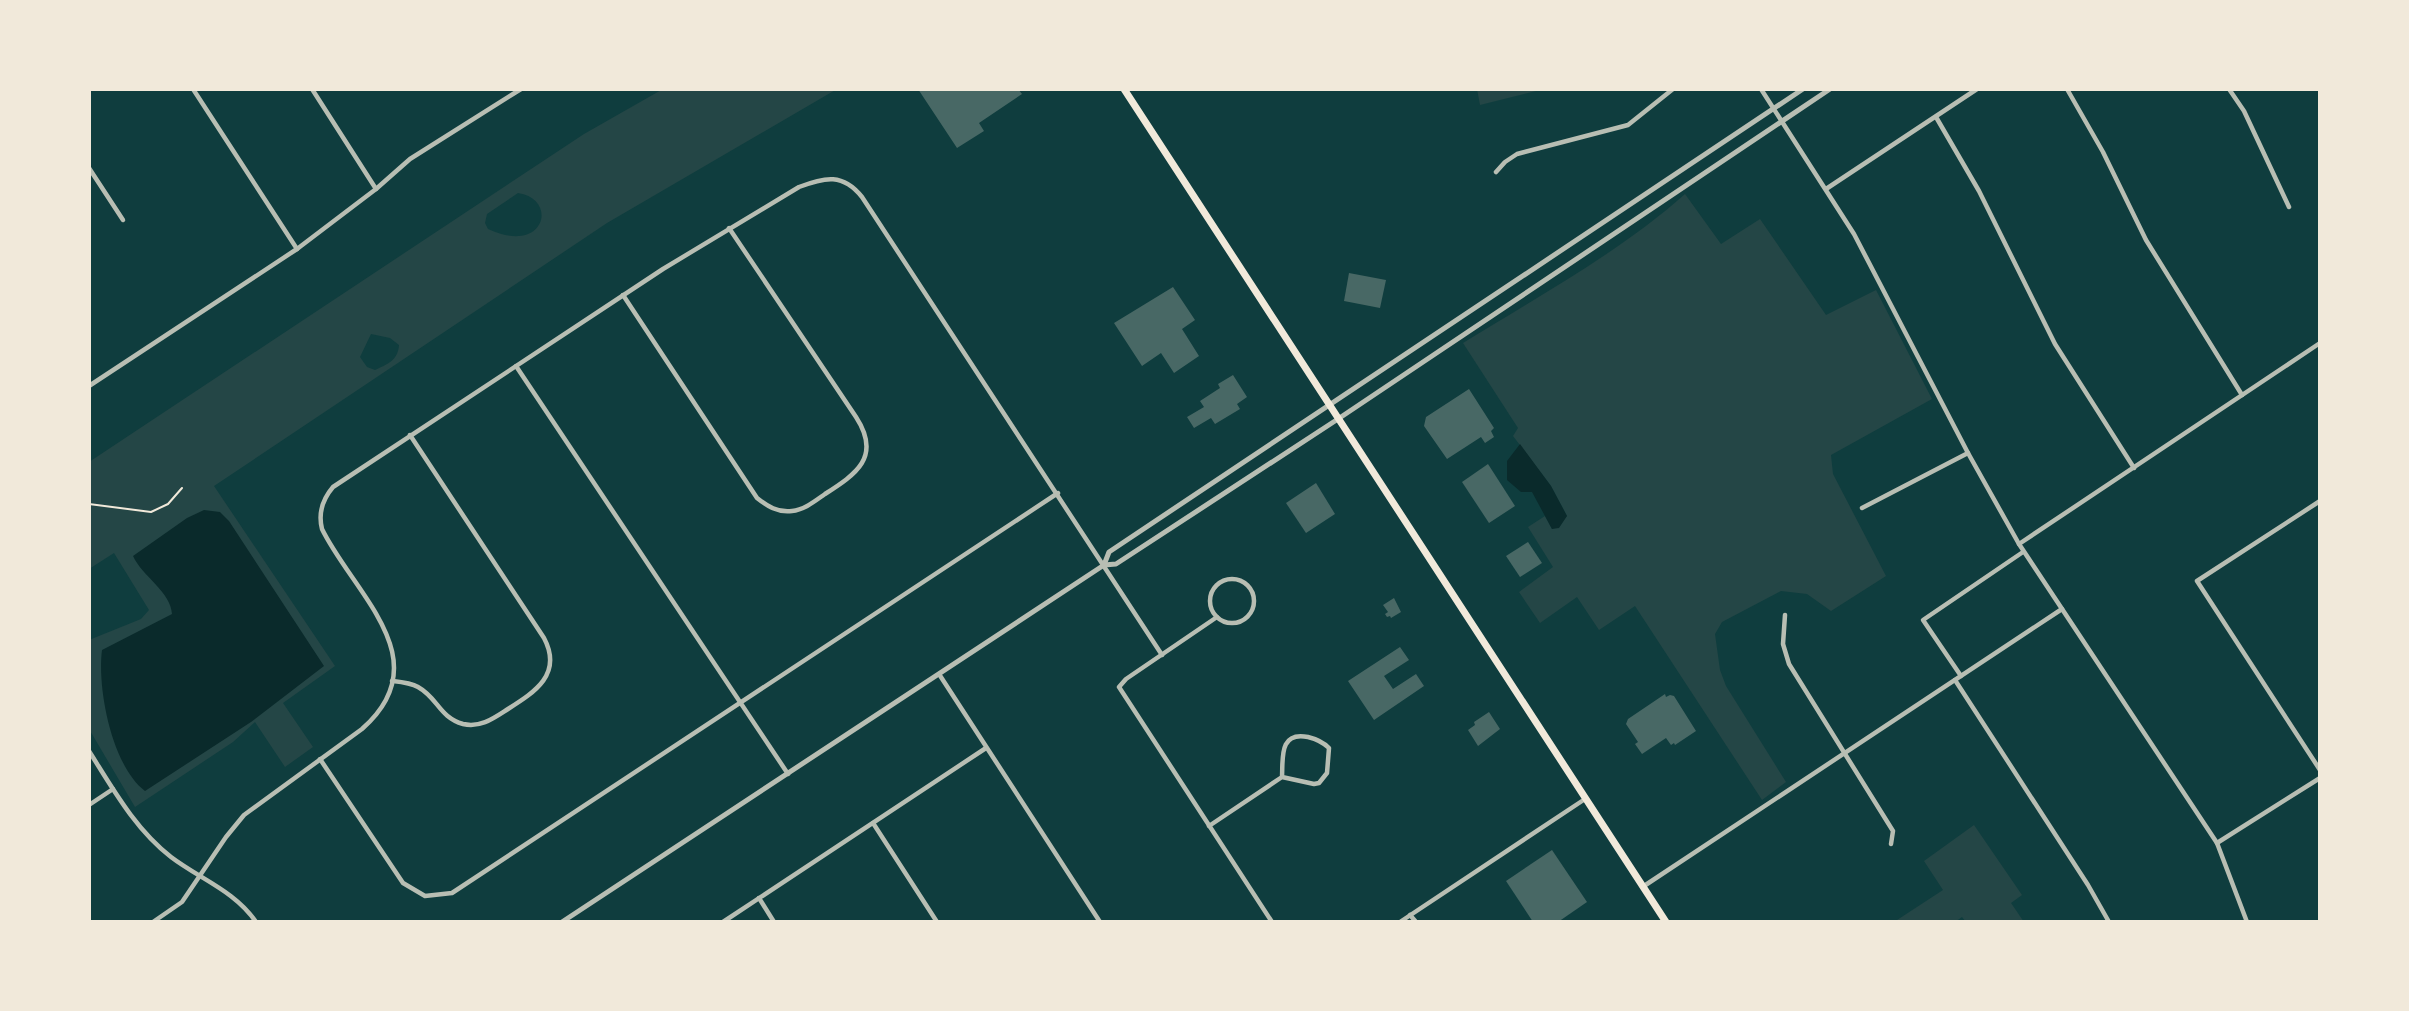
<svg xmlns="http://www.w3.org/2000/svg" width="2409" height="1011" font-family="'Archivo Narrow',sans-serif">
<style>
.green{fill:#244646;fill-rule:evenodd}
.water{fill:#0a2a2b}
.building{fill:#486865}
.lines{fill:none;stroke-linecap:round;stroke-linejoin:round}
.path{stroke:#f1e9da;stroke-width:2}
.minor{stroke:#b8beb3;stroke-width:4.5}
.tertiary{stroke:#b8beb3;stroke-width:5}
.primary{stroke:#f1e9da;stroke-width:7}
</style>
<rect width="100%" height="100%" fill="#0f3d3e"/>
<g class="green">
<path d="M663,89H837L607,223L214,486L335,666L283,703L313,747L285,767L255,722L233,742L135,807L89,729V640L141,619L149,610L114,553L89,569V462L584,134ZM518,193C559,199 545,256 488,229L485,223L487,214ZM371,334L390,338L399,345C398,360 388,364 375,370L367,367L360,357Z"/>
<polygon points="1477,89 1544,89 1480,105"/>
<path d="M1685,194L1721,244L1760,219L1826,315L1876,290L1932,399L1831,455L1833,474L1886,576L1831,611L1807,594L1781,591L1722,622L1715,634L1720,670L1726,686L1786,782L1762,800L1635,606L1599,630L1577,597L1540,623L1519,592L1553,567L1528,527L1545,516L1552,529L1567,516L1551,486L1513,436L1518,428L1463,343C1537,297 1620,252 1685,194Z"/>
<polygon points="1974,825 2022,895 2011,903 2024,922 1966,922 1962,917 1955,922 1894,922 1943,890 1924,861"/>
</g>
<g class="water">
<polygon points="1520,444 1551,486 1567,516 1559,528 1552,529 1532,492 1521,492 1507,480 1507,461"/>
<path d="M204,510L220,512L229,521L324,666L251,722L145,791C112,766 97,689 102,650L172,614C171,592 142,576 133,556L187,518Z"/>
</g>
<g class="building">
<polygon points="918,89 1018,89 1022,94 979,123 984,131 957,148"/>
<polygon points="1349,273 1386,280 1380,308 1344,301"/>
<polygon points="1173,287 1195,320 1182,329 1199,356 1174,373 1161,353 1142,366 1114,323"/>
<polygon points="1233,375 1247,397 1237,404 1240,409 1215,424 1211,418 1194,428 1187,417 1204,407 1200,401 1220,388 1218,384"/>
<polygon points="1469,389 1494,428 1491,431 1494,437 1485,443 1481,437 1447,459 1424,426 1426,417"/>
<polygon points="1488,464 1515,506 1489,523 1462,482"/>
<polygon points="1316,483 1335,514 1306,533 1286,503"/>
<polygon points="1528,542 1542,563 1520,577 1506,556"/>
<polygon points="1394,598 1401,612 1391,618 1390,616 1387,617 1385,614 1388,612 1383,605"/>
<polygon points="1400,647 1409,660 1384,676 1393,689 1416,674 1424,686 1374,720 1348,681"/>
<polygon points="1665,694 1666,697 1670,695 1674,696 1696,731 1675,745 1674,743 1671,745 1666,738 1642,754 1635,744 1638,742 1626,724 1628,719"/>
<polygon points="1489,712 1500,729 1478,746 1468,730 1475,725 1474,722"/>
<polygon points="1552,850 1587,902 1558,922 1533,922 1506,881"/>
</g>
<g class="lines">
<polyline class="path" points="89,504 151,512 168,504 182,488"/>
<g class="minor">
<polyline points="193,89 297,249"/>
<polyline points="312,89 376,189"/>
<polyline points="1761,89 1854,234 1968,453 2019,544 2217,843 2247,922"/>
<polyline points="2067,89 2103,152 2146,240 2242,395"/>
<polyline points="2229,89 2244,111 2289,207"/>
<polyline points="1936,117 1979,191 2055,344 2134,468"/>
<polyline points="89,168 123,220"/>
<polyline points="1496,172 1505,162 1517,154 1628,125 1673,89"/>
<polyline points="1826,189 1977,89"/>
<path d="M623,295L757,498C767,506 778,513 792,511C804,510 815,501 825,494C856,474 882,457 856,417L729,228"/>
<polyline points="516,366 788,774"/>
<polyline points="89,386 297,249 376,189 410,159 521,89"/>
<polyline points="2320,501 2197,581 2320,770"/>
<polyline points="1862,508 1968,453"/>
<polyline points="2019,544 2320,343"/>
<circle cx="1232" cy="601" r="22"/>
<polyline points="1785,615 1783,644 1789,664 1893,831 1891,844"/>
<polyline points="1217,617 1126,679 1119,687 1272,922"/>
<polyline points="939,674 1100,922"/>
<polyline points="1961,676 1923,620 2023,552"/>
<polyline points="1955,680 2088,885 2109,922"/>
<path d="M392,681C401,682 411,683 418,687C438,698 439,717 463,724C481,728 494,718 508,709C535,692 563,674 544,638L410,435"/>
<path d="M89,751C113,789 135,829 171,857C200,879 235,891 256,922"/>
<polyline points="320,759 403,883 425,896 452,893 1058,493"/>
<polyline points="89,805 113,789"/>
<polyline points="873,823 937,922"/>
<path d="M1209,826L1282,777L1314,784L1319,783L1327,773L1329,748C1323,742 1316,739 1308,737C1279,731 1283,758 1282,777"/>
<polyline points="2217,843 2320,778"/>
<polyline points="1644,886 2062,609"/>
<polyline points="759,898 774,922"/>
<polyline points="1410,915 1416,922"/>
<path d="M153,922L182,902L226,837L244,815L362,729C441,660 353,593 322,529C318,513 322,500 333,487L663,269L799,187C825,177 843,173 862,197L1162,655"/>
<polyline points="723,922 986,748"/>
<polyline points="1400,922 1585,799"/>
</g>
<g class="tertiary">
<polyline points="1104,565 1109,552 1803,89"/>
<polyline points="562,922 1104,565 1116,564 1338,419 1830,89"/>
</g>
<polyline class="primary" points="1124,89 1666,922"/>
</g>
<rect width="2409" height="1011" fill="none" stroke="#f1e9da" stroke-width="182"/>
</svg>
